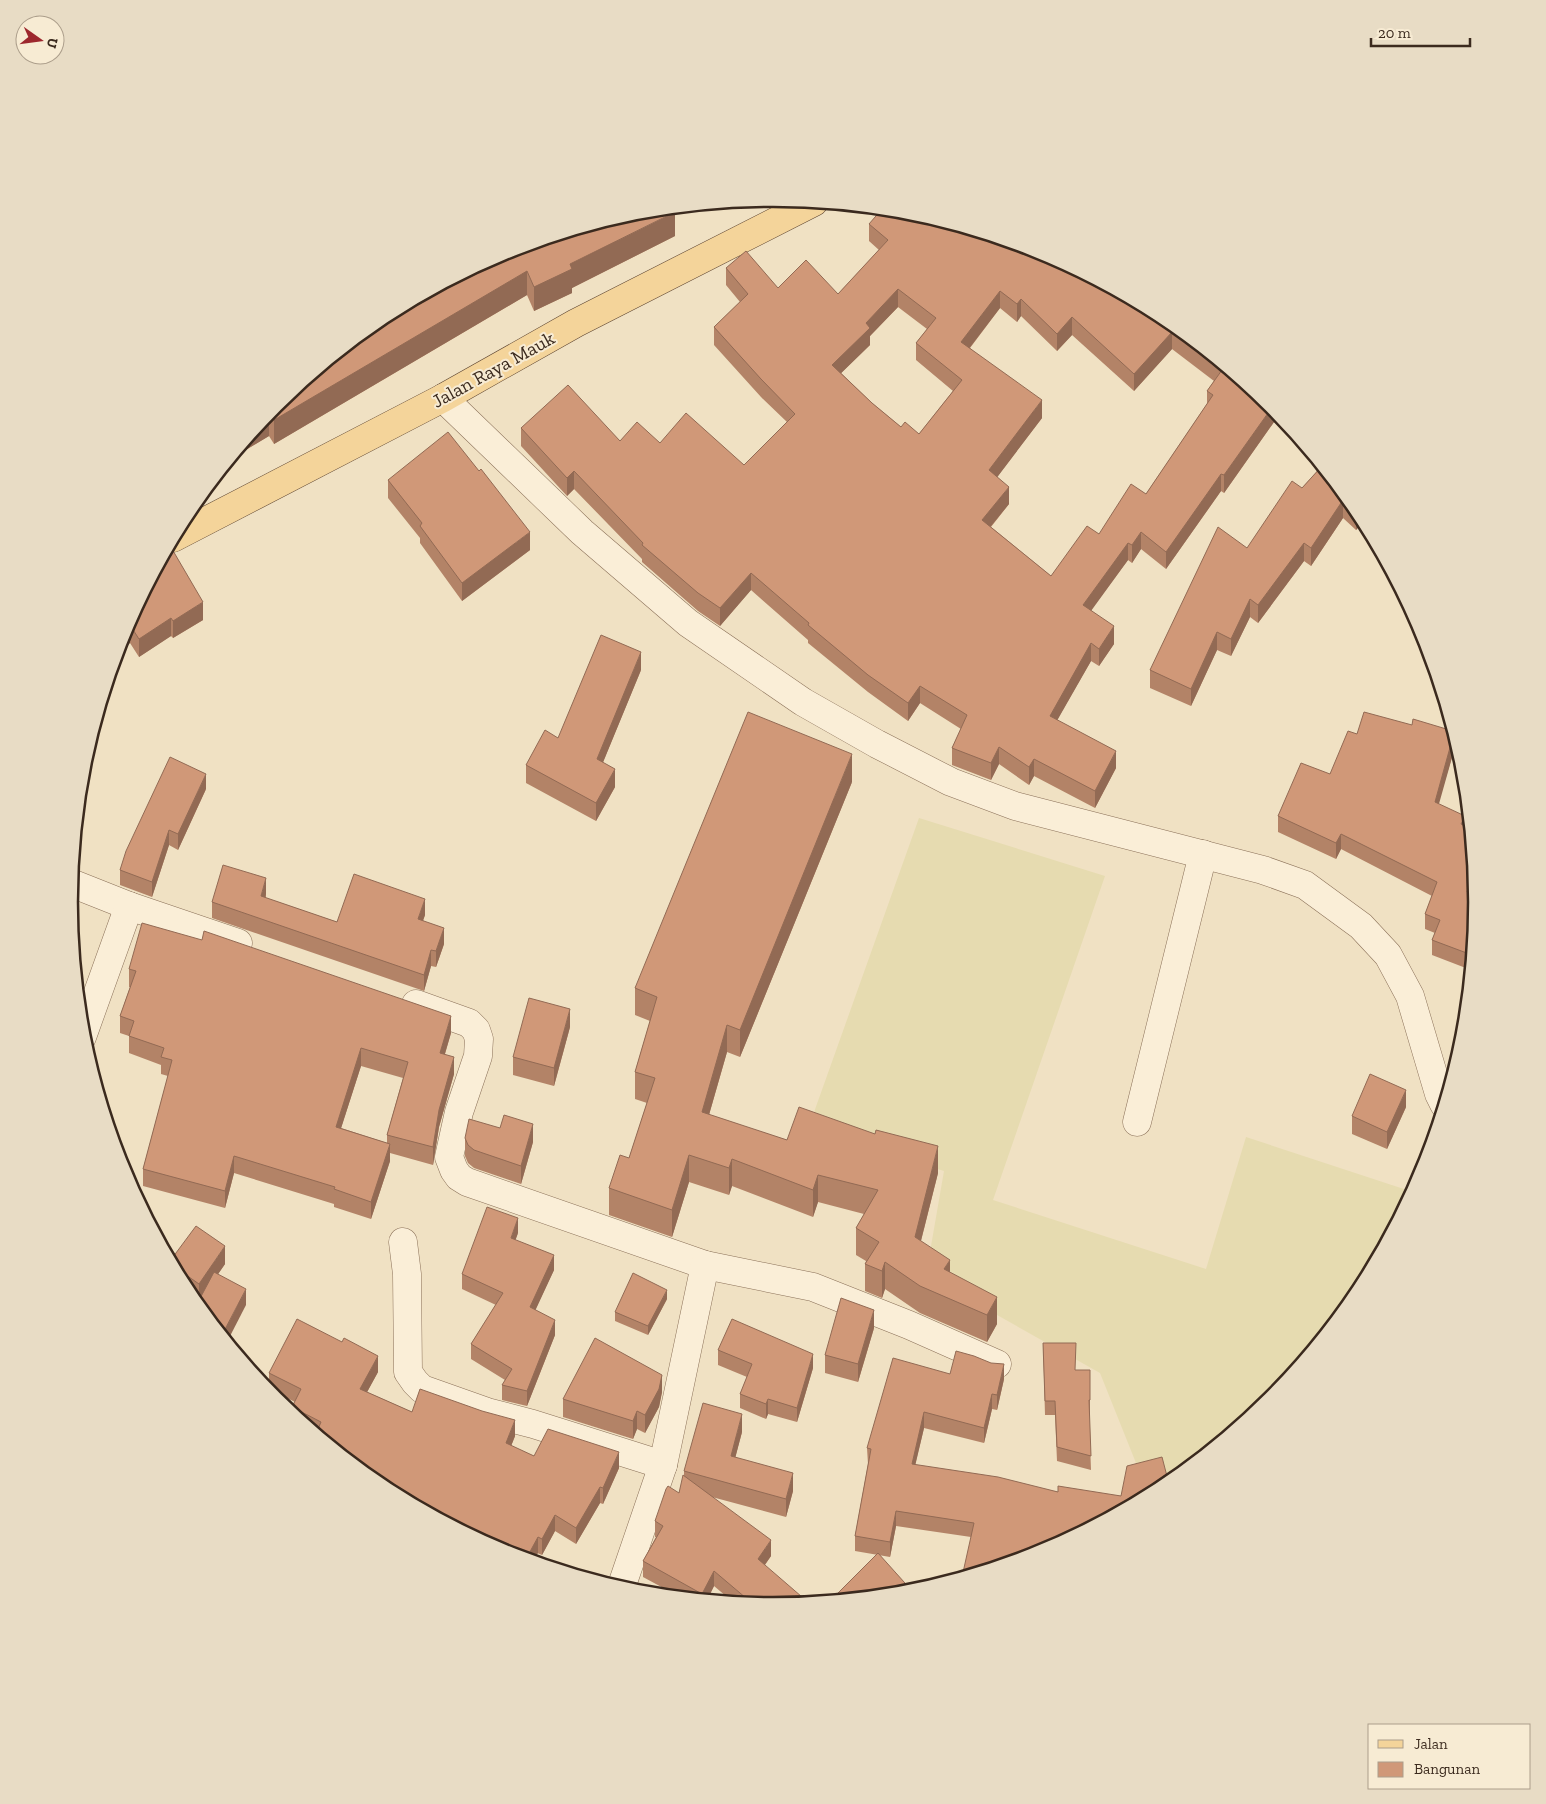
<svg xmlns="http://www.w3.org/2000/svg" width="1546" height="1804" font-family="'Zilla Slab',serif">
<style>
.farmland{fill:#e6dbb0}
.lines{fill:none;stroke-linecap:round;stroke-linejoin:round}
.minor-casing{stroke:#8b7159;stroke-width:29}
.major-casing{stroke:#59402e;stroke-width:29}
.minor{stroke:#faeed7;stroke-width:28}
.major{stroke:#f4d49a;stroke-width:28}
.wall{fill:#b38367;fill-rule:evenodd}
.shaded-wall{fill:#926a54}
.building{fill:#d09878;stroke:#926a54;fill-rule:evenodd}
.labels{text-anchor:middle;stroke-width:4;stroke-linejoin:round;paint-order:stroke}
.street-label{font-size:19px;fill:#3b2a1e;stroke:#f7ebd3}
.rim{fill:none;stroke:#3b2a1e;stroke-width:2.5}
</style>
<rect width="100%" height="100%" fill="#f0e1c3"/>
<polygon class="farmland" points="919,818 1105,876 993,1200 1206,1269 1246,1137 1413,1192 1358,1293 1271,1400 1165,1487 1146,1488 1100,1373 926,1275 944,1171 808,1129"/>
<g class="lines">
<defs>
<g id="minor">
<polyline points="443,398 582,532 688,623 803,702 877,744 951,782 1015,806 1263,870 1305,885 1361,926 1388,955 1410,996 1439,1094 1444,1104"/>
<polyline points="71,883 129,906 238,943"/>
<polyline points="416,1004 469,1023 476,1030 479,1039 478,1056 459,1112 449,1157 454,1170 459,1177 467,1182 705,1265 813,1287 909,1325 997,1364"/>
<polyline points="82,1037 129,906"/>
<polyline points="1137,1122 1203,854"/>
<polyline points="403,1242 407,1274 408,1372 415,1382 422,1389 487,1412 533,1424 663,1465"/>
<polyline points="621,1588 663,1465 705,1265"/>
</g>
<polyline id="major" points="173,538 443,398 576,323 814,202"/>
</defs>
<use href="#minor" class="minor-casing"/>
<use href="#major" class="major-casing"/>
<use href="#minor" class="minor"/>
<use href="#major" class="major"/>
</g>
<g class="wall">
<path d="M869,224L1164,317L1271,404L1305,446L1274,422L1224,493L1221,491L1166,569L1141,549L1132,563L1128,560L1091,610L1114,644L1099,666L1091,661L1057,720L1116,768L1095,808L1034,776L1029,785L999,764L991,780L952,765V748L961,729L920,703L908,721L868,692L808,643V640L751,590L720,626L698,611L642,562V559L574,489L567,496L521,446V428L620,441L660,443L744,465L787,422L761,397L714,345V327L740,302L726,285V268L778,288L838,294L879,250L869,241ZM898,307L927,329L916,343V360L953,391L919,434L901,427L872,403L841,373L870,345V336ZM1000,308L1017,322L1021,316L1057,351L1072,335L1134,391L1172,349L1214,381L1207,391V404L1146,494L1051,576L991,527L1009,504L997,477L1042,418L970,348Z"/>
<polygon points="675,236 572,288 572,293 534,311 527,295 274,444 269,436 229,460 275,404 504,251"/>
<polygon points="1322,466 1359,511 1364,521 1356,530 1343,518 1311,566 1304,561 1258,623 1250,617 1231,656 1217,650 1191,706 1150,688 1150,670 1247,548"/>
<polygon points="388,480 530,550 462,601 420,543 420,538 388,498"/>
<polygon points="165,554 203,620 173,638 171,636 139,657 130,643 116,652"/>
<polygon points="641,670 603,762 615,787 596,821 526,783 526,765"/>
<polygon points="1412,725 1455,735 1455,747 1438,804 1465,826 1473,895 1477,902 1471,970 1432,955 1432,940 1435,933 1425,929 1425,914 1432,896 1341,849 1336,859 1278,832 1278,816 1330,774 1357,734"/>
<polygon points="852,782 740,1057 727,1052 709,1115 787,1140 938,1173 921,1241 997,1324 987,1342 920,1313 885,1289 882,1298 865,1291 865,1264 866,1261 856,1255 856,1228 864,1214 818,1202 813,1217 732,1186 729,1195 689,1182 672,1237 609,1215 609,1188 629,1158 647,1103 635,1099 635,1072 650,1021 635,1015 635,988"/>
<polygon points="206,789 178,850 169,845 152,897 120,885 120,870"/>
<polygon points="266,894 266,898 337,922 425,915 423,920 444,944 436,967 431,966 424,991 212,918 212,902"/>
<path d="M129,969L451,1033L445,1054L454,1074L439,1127L433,1165L390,1153V1161L371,1219L334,1207V1204L234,1173L225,1208L143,1186V1169L168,1076L161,1074V1065L129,1053V1036L120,1033V1016L130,987H129ZM361,1066L403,1078L387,1135V1143L341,1128Z"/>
<polygon points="1466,1012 1464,1036 1463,1035 1463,1020"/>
<polygon points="570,1027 554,1086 513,1075 513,1057"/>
<polygon points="1406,1107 1387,1149 1352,1134 1352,1116"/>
<polygon points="500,1128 533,1142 521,1184 474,1168 468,1163 465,1156 465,1138"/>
<polygon points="518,1233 515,1240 554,1270 535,1310 555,1335 527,1406 502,1400 502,1385 505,1380 471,1359 471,1344 496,1305 462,1289 462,1274"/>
<polygon points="170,1261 225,1264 218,1274 246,1305 198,1301 187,1293"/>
<polygon points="667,1299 648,1335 615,1321 615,1312"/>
<polygon points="874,1328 858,1382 825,1373 825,1355"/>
<polygon points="1043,1343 1075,1370 1090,1400 1090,1414 1089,1414 1091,1470 1057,1461 1055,1415 1045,1415"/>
<polygon points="718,1350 813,1368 797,1422 768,1414 766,1419 740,1408 740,1394 747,1377 718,1365"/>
<polygon points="378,1372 367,1392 412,1412 515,1436 511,1446 534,1456 619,1468 603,1504 600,1503 576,1544 555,1531 542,1555 382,1487 292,1414 292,1407 295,1402 269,1389 269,1373"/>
<polygon points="950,1374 1004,1379 997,1410 992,1409 984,1443 924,1428 915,1465 1058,1492 1121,1496 971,1537 896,1526 890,1557 855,1551 855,1536 868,1464 867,1448"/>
<polygon points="662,1392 659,1407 645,1433 637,1429 633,1439 563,1417 563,1399"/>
<polygon points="742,1432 735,1458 793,1491 786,1517 712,1497 771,1556 765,1565 773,1606 733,1602 714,1586 707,1600 680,1597 643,1577 643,1561 656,1537 655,1537 655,1521 679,1493 684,1476 684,1471"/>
</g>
<g class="shaded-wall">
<polygon points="675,212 675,236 572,288 572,293 534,311 534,287 570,264"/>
<polygon points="527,271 527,295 274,444 274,420"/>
<polygon points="898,289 898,307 870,336 870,345 832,382 832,365 866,323"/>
<polygon points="1000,291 1000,308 961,359 961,342"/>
<polygon points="1021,299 1021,316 1017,322 1017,304"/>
<polygon points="1072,317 1072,335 1057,351 1057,334"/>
<polygon points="1172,332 1172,349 1134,391 1134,374"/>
<polygon points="1042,400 1042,418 989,488 989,470"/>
<polygon points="1273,406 1274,408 1274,422 1224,493 1224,475"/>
<polygon points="269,411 269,436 229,460 269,412"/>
<polygon points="574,471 574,489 567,496 567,478"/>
<polygon points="1221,474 1221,491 1166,569 1166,552"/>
<polygon points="1009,487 1009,504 982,537 982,520"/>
<polygon points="1343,500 1343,518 1311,566 1311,548"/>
<polygon points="1358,510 1364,521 1356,530 1356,512"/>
<polygon points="530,532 530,550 462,601 462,583"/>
<polygon points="1141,532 1141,549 1132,563 1132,545"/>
<polygon points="1128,543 1128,560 1083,622 1083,605"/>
<polygon points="1304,543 1304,561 1258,623 1258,605"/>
<polygon points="751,573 751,590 720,626 720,608"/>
<polygon points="1250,599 1250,617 1231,656 1231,639"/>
<polygon points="203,602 203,620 173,638 173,621"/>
<polygon points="171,618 171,636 139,657 139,639"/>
<polygon points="130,625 130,643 116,652 122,632 124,629"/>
<polygon points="1114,626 1114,644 1099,666 1099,649"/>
<polygon points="1217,632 1217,650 1191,706 1191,689"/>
<polygon points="1091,643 1091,661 1050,733 1050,716"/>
<polygon points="641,652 641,670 597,777 597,759"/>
<polygon points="920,686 920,703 908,721 908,703"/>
<polygon points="1454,733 1455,747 1435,818 1435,802"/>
<polygon points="999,747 999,764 991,780 991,763"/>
<polygon points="1116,751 1116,768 1095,808 1095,791"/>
<polygon points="852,754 852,782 740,1057 740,1030"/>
<polygon points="1034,759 1034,776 1029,785 1029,767"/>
<polygon points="615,769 615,787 596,821 596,803"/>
<polygon points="206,774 206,789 178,850 178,834"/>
<polygon points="1465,816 1465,832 1461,824"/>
<polygon points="169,830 169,845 152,897 152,882"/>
<polygon points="1341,834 1341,849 1336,859 1336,843"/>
<polygon points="1475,876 1476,889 1467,907 1467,892"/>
<polygon points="266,878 266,894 261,912 261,896"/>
<polygon points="425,899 425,915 418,935 418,919"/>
<polygon points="444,928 444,944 436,967 436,951"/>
<polygon points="431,950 431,966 424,991 424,975"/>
<polygon points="570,1009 570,1027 554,1086 554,1068"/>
<polygon points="451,1016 451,1033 440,1070 440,1053"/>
<polygon points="727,1025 727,1052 702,1139 702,1112"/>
<polygon points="361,1048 361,1066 336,1144 336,1127"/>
<polygon points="454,1057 454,1074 439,1127 433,1165 433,1147 439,1110"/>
<polygon points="1406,1090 1406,1107 1387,1149 1387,1132"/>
<polygon points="533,1124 533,1142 521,1184 521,1166"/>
<polygon points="390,1144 390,1161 371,1219 371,1202"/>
<polygon points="938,1146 938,1173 915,1264 915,1237"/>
<polygon points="689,1155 689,1182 672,1237 672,1210"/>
<polygon points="234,1156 234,1173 225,1208 225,1191"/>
<polygon points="732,1159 732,1186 729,1195 729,1168"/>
<polygon points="818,1175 818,1202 813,1217 813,1190"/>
<polygon points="518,1218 518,1233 511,1253 511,1238"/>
<polygon points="225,1246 225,1264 199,1302 199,1284"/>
<polygon points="554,1255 554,1270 530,1322 530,1307"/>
<polygon points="950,1260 950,1287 944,1269"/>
<polygon points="885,1262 885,1289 882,1298 882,1271"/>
<polygon points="246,1289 246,1305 227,1342 222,1335"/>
<polygon points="667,1290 667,1299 648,1335 648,1326"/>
<polygon points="997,1297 997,1324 987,1342 987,1315"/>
<polygon points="874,1310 874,1328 858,1382 858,1364"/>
<polygon points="555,1320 555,1335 527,1406 527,1391"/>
<polygon points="813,1354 813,1368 797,1422 797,1408"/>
<polygon points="378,1356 378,1372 360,1405 360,1389"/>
<polygon points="1004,1364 1004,1379 997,1410 997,1395"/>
<polygon points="662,1375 662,1392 659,1407 645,1433 645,1415"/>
<polygon points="992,1394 992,1409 984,1443 984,1428"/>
<polygon points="768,1399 768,1414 766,1419 766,1404"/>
<polygon points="637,1411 637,1429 633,1439 633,1421"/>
<polygon points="924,1412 924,1428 912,1479 912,1464"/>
<polygon points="742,1414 742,1432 731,1474 731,1456"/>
<polygon points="515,1420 515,1436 506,1459 506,1443"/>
<polygon points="619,1452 619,1468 603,1504 603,1488"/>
<polygon points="793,1473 793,1491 786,1517 786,1499"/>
<polygon points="600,1487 600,1503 576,1544 576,1528"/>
<polygon points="1161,1489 1132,1505 1132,1497"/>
<polygon points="896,1511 896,1526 890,1557 890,1542"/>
<polygon points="555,1515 555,1531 542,1555 542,1539"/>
<polygon points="538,1537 538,1553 533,1562 526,1559"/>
<polygon points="771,1540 771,1556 758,1574 758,1559"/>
<polygon points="714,1571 714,1586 707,1600 702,1599 702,1594"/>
</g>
<g class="building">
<polygon points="673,208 675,212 570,264 572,269 534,287 527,271 274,420 269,412 275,404 382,316 504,251 636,211"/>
<path d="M882,209L911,211L1043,251L1164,317L1273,406L1224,475L1221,474L1166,552L1141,532L1132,545L1128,543L1083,605L1114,626L1099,649L1091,643L1050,716L1116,751L1095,791L1034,759L1029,767L999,747L991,763L952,748L967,715L920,686L908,703L868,675L808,625L809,623L751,573L720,608L698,593L642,545L643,543L574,471L567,478L521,428L568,385L620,441L637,422L660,443L686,413L744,465L795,414L761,379L714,327L748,294L726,268L746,251L778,288L806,260L838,294L888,240L869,224ZM898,289L936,318L916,343L962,380L919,434L905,422L901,427L872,403L832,365L870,328L866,323ZM1000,291L1017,304L1021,299L1057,334L1072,317L1134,374L1172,332L1222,370L1207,391L1213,395L1146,494L1131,484L1099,534L1087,526L1051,576L982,520L1009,487L989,470L1042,400L961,342Z"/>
<polygon points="448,432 479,471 481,469 530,532 462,583 420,526 422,523 388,480"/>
<polygon points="1322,466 1358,510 1356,512 1343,500 1311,548 1304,543 1258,605 1250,599 1231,639 1217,632 1191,689 1150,670 1218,527 1247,548 1292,481 1302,488"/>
<polygon points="172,549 203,602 173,621 171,618 139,639 130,625 124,629 165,554"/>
<polygon points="601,635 641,652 597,759 615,769 596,803 526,765 545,730 558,738"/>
<polygon points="748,712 852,754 740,1030 727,1025 702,1112 787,1140 799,1107 875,1134 876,1130 938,1146 915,1237 950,1260 944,1269 997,1297 987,1315 920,1286 885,1262 882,1271 865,1264 879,1242 856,1228 878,1190 818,1175 813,1190 732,1159 729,1168 689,1155 672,1210 609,1188 620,1155 629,1158 655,1078 635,1072 657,997 635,988"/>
<polygon points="1364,712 1412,725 1413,719 1453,731 1454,733 1435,802 1465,816 1461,824 1470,829 1475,876 1467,892 1477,897 1477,902 1472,955 1432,940 1440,920 1425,914 1437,882 1341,834 1336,843 1278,816 1301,763 1330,774 1348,731 1357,734"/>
<polygon points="170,757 206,774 178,834 169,830 152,882 120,870 126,851"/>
<polygon points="223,865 266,878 261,896 337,922 354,874 425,899 418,919 444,928 436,951 431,950 424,975 212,902"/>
<polygon points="142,923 202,940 204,931 451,1016 440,1053 454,1057 439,1110 433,1147 387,1135 408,1062 361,1048 336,1127 390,1144 371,1202 334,1189 335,1187 234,1156 225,1191 143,1169 172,1060 161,1057 164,1048 129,1036 134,1021 120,1016 136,971 129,969"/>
<polygon points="529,998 570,1009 554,1068 513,1057"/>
<polygon points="1466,1012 1466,1021 1463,1020"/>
<polygon points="1370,1074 1406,1090 1387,1132 1352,1116"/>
<polygon points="504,1115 533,1124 521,1166 474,1150 468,1145 465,1138 469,1119 500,1128"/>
<polygon points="487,1207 518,1218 511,1238 554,1255 530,1307 555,1320 527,1391 502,1385 512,1369 471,1344 503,1293 462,1274"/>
<polygon points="196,1226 225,1246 199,1284 172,1265 170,1261"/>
<polygon points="214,1272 246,1289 222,1335 197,1304"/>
<polygon points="633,1273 667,1290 648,1326 615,1312"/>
<polygon points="841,1298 874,1310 858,1364 825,1355"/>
<polygon points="297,1319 342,1342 344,1338 378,1356 360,1389 412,1412 420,1389 482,1411 515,1420 506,1443 534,1456 548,1429 619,1452 603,1488 600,1487 576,1528 555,1515 542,1539 538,1537 526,1559 503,1553 382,1487 316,1434 321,1422 292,1407 301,1389 269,1373"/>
<polygon points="732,1319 813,1354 797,1408 768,1399 766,1404 740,1394 752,1364 718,1350"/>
<polygon points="595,1338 662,1375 659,1389 645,1415 637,1411 633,1421 563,1399"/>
<polygon points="1043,1343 1076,1343 1075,1370 1090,1370 1090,1400 1089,1400 1091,1456 1057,1447 1055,1401 1045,1401"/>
<polygon points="956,1351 974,1356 991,1363 1004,1364 997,1395 992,1394 984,1428 924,1412 912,1464 998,1477 1058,1492 1058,1486 1121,1496 1127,1466 1162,1457 1169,1484 1161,1489 1132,1497 1141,1498 1141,1500 1042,1553 962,1577 974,1523 896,1511 890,1542 855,1536 871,1449 867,1448 893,1358 950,1374"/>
<polygon points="703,1403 742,1414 731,1456 793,1473 786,1499 684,1471"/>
<polygon points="683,1475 771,1540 758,1559 809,1603 773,1606 753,1604 714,1571 702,1594 643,1561 663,1526 655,1521 666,1489 668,1486 679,1493"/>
<polygon points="878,1553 913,1592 830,1601"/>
</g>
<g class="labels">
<g class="street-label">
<text transform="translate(493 369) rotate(-29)" y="7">Jalan Raya Mauk</text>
</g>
</g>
<path d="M0 0H1546V1804H0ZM78 902a695 695 0 1 1 1390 0a695 695 0 1 1-1390 0Z" fill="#e8dcc5" fill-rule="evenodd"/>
<path class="rim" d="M78 902a695 695 0 1 1 1390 0a695 695 0 1 1-1390 0Z"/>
<rect x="1368" y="1724" width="162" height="65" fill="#f7ebd3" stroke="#ac9e8b"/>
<rect x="1378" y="1740" width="25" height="8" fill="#f4d49a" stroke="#ac9e8b"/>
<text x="1414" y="1749" font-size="15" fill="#3b2a1e">Jalan</text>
<rect x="1378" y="1762" width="25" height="15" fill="#d09878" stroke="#ac9e8b"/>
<text x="1414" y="1774" font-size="15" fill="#3b2a1e">Bangunan</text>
<g transform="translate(40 40) rotate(104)"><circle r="24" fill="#f7ebd3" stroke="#ac9e8b"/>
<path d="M0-4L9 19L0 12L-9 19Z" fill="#9d272d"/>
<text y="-8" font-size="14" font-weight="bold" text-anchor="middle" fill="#3b2a1e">U</text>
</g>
<path d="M1371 38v8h99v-8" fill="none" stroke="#3b2a1e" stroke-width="2.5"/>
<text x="1378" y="38" font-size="15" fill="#3b2a1e" stroke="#f7ebd3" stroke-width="4" paint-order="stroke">20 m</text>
</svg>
